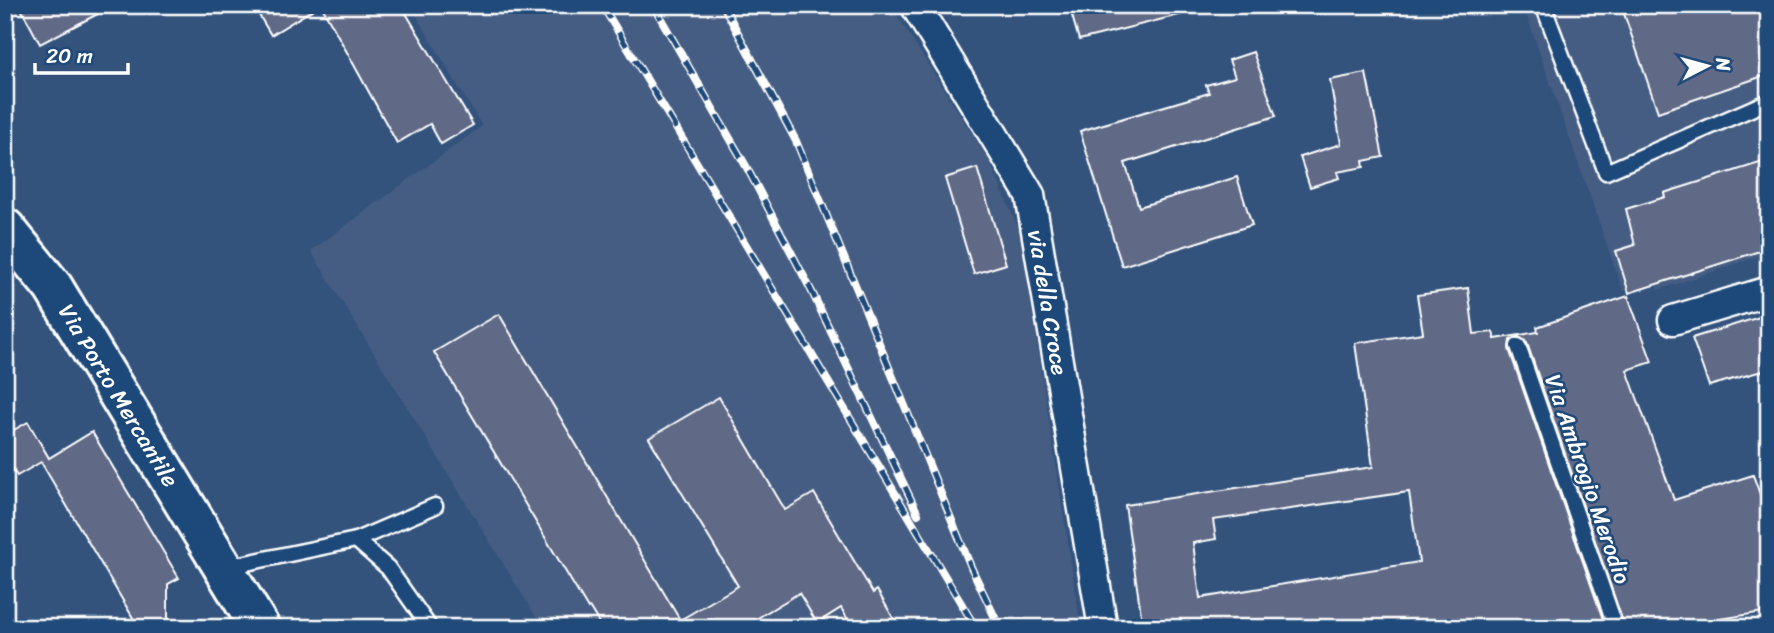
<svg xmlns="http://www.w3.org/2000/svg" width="1774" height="633" font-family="Sriracha,sans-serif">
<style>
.built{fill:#455d82}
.building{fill:#616985;stroke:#fff;stroke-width:2;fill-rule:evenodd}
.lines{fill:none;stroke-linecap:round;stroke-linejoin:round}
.lane-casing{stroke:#fff;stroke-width:19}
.street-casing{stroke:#fff;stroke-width:33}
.secondary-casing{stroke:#fff;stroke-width:44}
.lane{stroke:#1f4a7a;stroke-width:14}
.street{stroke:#1f4a7a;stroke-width:28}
.secondary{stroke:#1f4a7a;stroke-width:38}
.rail-casing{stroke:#fff;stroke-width:8}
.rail{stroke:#1f4a7a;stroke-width:5;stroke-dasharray:16;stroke-linecap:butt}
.labels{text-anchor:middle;stroke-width:5;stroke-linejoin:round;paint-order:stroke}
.street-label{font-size:23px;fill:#fff;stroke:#1f4a7a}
</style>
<rect width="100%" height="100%" fill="#33537d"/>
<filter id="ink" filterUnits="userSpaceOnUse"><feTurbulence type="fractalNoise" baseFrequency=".0143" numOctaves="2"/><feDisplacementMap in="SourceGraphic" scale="14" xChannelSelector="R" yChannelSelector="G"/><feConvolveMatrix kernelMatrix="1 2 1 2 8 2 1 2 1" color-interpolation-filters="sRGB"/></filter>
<g filter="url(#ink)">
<g class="built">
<polygon points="410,5 890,5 989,160 1020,232 1081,628 543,628 311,251 482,126"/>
<polygon points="1523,5 1769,5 1769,253 1658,290 1655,280 1623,291"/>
</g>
<g class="building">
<polygon points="19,5 115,5 40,44"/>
<polygon points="253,5 320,5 271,35"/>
<polygon points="321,5 401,5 473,125 441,144 430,124 397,143"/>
<polygon points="1069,5 1182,5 1183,14 1079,40"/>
<polygon points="1621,5 1769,5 1769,74 1658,112"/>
<polygon points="1253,52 1276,116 1125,163 1139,207 1237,177 1252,225 1122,266 1080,131 1209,93 1206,85 1235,77 1229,60"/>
<polygon points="1366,73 1383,157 1363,161 1364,167 1337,172 1339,178 1310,187 1300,157 1341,144 1330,80"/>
<polygon points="1769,160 1769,248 1629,293 1616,251 1635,245 1626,209 1665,197 1664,193"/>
<polygon points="977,168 1006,264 974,274 945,178"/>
<path d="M1468,288L1474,334L1493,332L1495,339L1538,332L1537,327L1628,296L1652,362L1627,370L1674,500L1753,475L1769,519V611L1667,628H1625L1527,343L1519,337L1510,340L1509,349L1606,628H1143L1125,505L1373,467L1355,343L1423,333L1417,295ZM1409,492L1419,562L1200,598L1193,543L1216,539L1213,520Z"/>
<polygon points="499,314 680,620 738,586 649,438 719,397 785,510 814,493 873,593 877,590 899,628 853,628 841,608 817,623 799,593 741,628 602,628 590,608 588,609 434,352"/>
<polygon points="1769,314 1769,369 1709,386 1692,338"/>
<polygon points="28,422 49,458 92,432 179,578 168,584 168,628 139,628 41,462 17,476 5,456 5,435"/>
</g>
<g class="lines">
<defs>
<g id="lane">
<polyline points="1543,5 1606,172 1769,101"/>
<polyline points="1518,346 1616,628"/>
<polyline points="356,540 435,506"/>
<polyline points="227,567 356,540 388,568 430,628"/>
</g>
<g id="street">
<path id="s1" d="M915,5L1030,195L1103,628"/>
<polyline points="1673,320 1769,291"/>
</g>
<g id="secondary">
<path id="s2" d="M5,228L53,287L260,628"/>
</g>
</defs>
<use href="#lane" class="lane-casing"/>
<use href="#street" class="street-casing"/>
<use href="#secondary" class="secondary-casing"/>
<use href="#lane" class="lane"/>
<use href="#street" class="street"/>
<use href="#secondary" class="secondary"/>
<defs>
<g id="rail">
<polyline points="602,5 976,628"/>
<polyline points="653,5 746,166 811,290 918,514"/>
<polyline points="723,5 796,141 971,567 1000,628"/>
</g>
</defs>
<use href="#rail" class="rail-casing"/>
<use href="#rail" class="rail"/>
</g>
</g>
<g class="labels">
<g class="street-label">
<text dy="8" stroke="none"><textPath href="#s1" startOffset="331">via della Croce</textPath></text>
<text dy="8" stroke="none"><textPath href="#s2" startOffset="203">Via Porto Mercantile</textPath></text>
<text transform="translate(1588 479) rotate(71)" y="8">Via Ambrogio Merodio</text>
</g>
</g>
<rect width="1774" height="633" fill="none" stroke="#1f4a7a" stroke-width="28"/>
<rect x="14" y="14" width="1746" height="605" fill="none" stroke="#fff" stroke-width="2.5" filter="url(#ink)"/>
<g transform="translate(1707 66) rotate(84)" stroke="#1f4a7a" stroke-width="5" paint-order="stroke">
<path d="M0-5L12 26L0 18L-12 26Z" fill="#ffffff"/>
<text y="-10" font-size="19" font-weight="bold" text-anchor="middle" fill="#ffffff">N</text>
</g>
<path d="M35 63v10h93v-10" fill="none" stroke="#ffffff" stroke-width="3.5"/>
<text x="46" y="63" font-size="21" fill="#ffffff" stroke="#1f4a7a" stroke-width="5" paint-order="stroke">20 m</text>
</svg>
